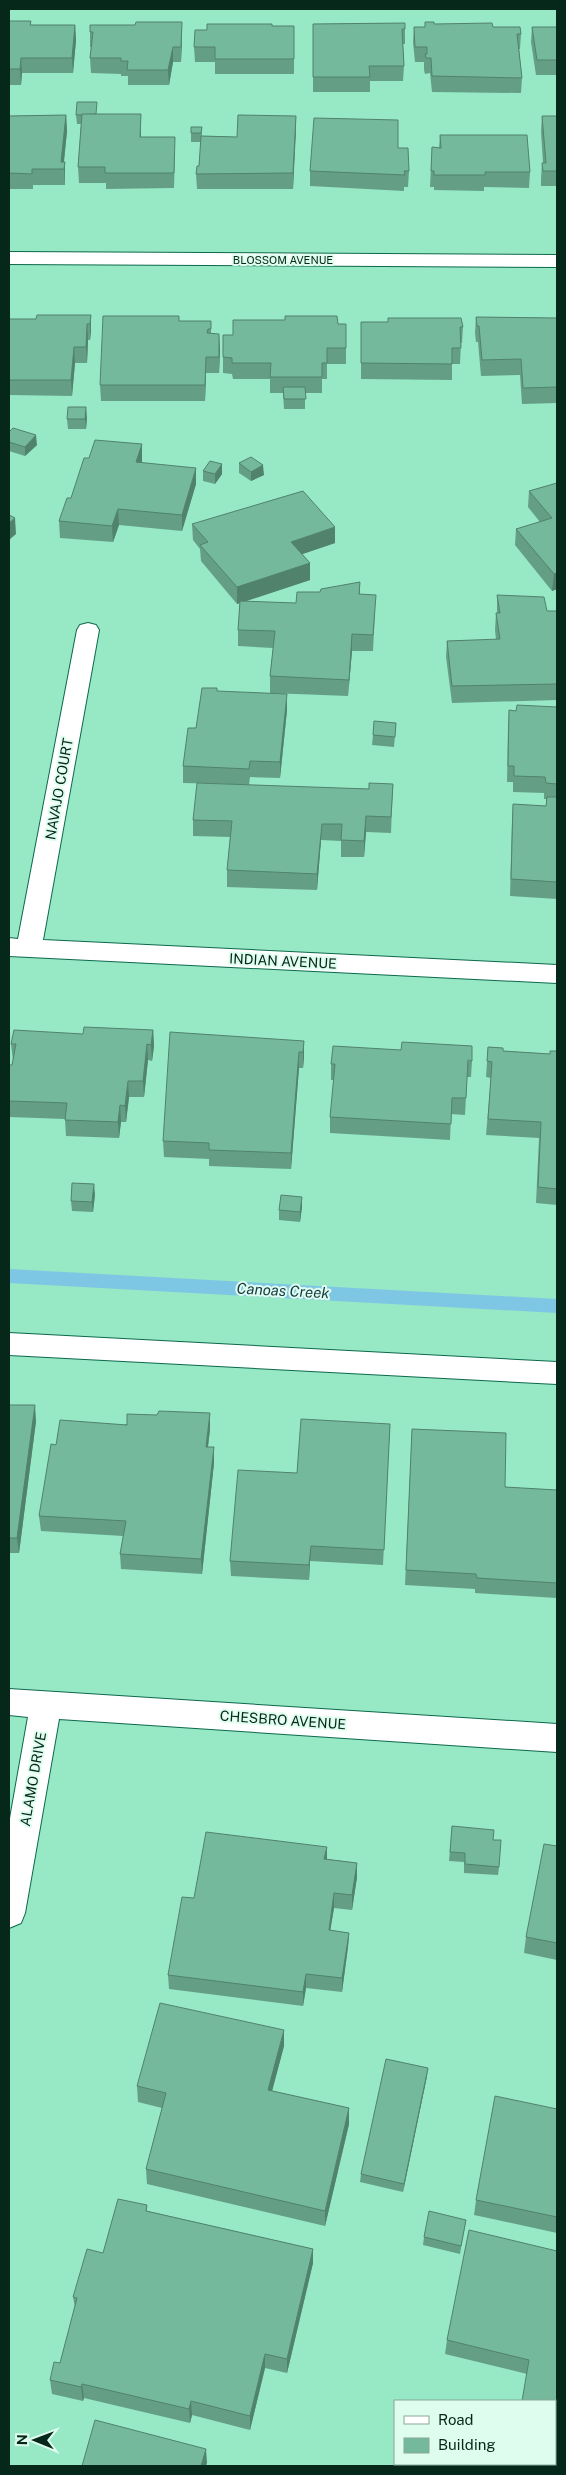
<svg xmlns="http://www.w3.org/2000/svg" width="566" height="2475" font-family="'Public Sans',sans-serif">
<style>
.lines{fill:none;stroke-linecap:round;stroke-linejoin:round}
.stream{fill:#7ec7e4;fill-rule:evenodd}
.service-casing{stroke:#0c694c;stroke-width:2}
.minor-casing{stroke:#0c694c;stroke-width:2}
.tertiary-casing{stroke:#0c694c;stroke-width:2}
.service{fill:#fff;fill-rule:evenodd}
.minor{fill:#fff;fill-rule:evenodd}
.tertiary{fill:#fff;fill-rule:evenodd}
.wall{fill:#649f85}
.shaded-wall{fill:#51826c}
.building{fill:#74b99b;stroke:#51826c}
.labels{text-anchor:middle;stroke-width:4;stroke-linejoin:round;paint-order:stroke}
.far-street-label{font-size:11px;fill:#05281b;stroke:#dffdef}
.street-label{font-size:14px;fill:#05281b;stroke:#dffdef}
.water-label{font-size:15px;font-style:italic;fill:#163945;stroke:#dffdef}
</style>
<rect width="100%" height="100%" fill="#97e8c5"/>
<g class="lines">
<polygon class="stream" points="9,1269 557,1299 557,1313 9,1283"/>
<defs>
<polygon id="service" points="9,1333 557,1362 557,1384 9,1355"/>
<g id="minor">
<polygon points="88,623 96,625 99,630 43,940 557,965 557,983 9,956 9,938 18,939 77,630 80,625"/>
<polygon points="9,1689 557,1724 557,1752 59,1719 25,1913 21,1923 9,1928 9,1824 28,1717 9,1715"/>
</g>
<polygon id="tertiary" points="9,252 557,255 557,267 9,264"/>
</defs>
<use href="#service" class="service-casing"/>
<use href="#minor" class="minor-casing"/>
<use href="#tertiary" class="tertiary-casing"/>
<use href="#service" class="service"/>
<use href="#minor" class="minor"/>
<use href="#tertiary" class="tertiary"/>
</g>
<g class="wall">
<polygon points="9,21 31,21 31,25 75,25 76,40 73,73 22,73 21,85 9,85"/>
<polygon points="405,23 405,44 403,44 404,66 403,81 370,81 370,92 313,92 313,24"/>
<polygon points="434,24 493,27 521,34 520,49 519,49 522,78 521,93 432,92 430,73 425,74 424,70 424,62 415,62 413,42 414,27 424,27"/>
<polygon points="272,26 294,26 294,74 215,74 215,62 195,62 194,47"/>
<polygon points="532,27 557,27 557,75 536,75 531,42"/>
<polygon points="90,32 182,37 181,62 173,62 169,85 128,85 128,76 121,76 121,74 91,73 90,58 91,47 90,47"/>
<polygon points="97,114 141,130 141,137 175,153 174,188 106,189 106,183 79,183 78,167 81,124 77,124 76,115"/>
<polygon points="66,115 67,131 64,162 65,162 65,185 33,185 33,189 9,189 9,116"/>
<polygon points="296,116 293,189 197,189 196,174 199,166 201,142 191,142 191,133 202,127 202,136 237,137"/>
<polygon points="542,116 557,116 557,186 541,186 541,179 542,163 543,163 541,132"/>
<polygon points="440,135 530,172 529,188 484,187 484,191 434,190 434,187 430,187 432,147 439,148"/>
<polygon points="398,148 409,171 408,187 404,187 404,191 310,186 310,171"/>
<polygon points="91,315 91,331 90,340 88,340 87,363 75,363 72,396 9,395 9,319 36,319"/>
<polygon points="179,316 179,321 211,321 211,333 220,349 219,373 206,373 205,401 101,401 100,385"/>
<polygon points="476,317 557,318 557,403 522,404 520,375 481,376 478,342 476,342 475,333"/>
<polygon points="361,322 463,327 462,343 461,343 460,364 452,364 452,380 361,379"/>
<polygon points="338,324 346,348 346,364 327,364 327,379 322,379 322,393 305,393 305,409 284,409 283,393 270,393 270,379 233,379 232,374 223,373 223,357 233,335"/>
<polygon points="87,417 86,429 68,429 67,419"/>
<polygon points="9,432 37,445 25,456 9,451"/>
<polygon points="142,444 142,463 196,484 182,531 119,525 113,542 60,538 59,521 71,498 89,458"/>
<polygon points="239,463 264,475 251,481 239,473"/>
<polygon points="222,464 222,474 215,484 203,481 203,471"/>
<polygon points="557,483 557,589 552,591 515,545 516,529 540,522 528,507 529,491"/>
<polygon points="192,524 335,543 302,554 310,563 310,580 243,602 296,603 320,592 360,582 360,594 375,611 373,651 352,651 348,696 270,693 270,676 273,648 238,646 238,630 240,603 237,604 201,561 200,549 193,540"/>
<polygon points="497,595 547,611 557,611 557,700 452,703 446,657 447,641 496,640 495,630 496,613 497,613"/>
<polygon points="217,691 287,710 280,778 250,777 249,785 369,789 393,784 391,833 366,832 364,857 341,857 341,841 321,840 317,890 227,887 227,870 230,837 193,836 193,820 229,784 183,783 183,766 196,728"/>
<polygon points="557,707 557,899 510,896 512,821 513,804 546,806 546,799 544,799 544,793 513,792 513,782 507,782 508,726 509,710 516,711"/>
<polygon points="396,723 394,747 372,745 373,735"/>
<polygon points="153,1030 154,1046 152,1061 148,1060 144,1097 129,1097 126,1122 121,1122 119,1138 66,1136 65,1119 9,1117 9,1065 12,1065 13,1060 11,1044 83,1034"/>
<polygon points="304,1041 304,1057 303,1068 299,1068 291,1169 209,1166 209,1159 164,1157 163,1141"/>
<polygon points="488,1047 503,1048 503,1051 550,1054 557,1051 557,1205 536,1203 539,1138 486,1135 491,1078 486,1077"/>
<polygon points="472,1061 471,1077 467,1077 465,1115 451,1114 450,1140 330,1133 330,1117 334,1080 331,1080 331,1064"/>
<polygon points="95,1194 93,1212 72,1211 71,1201"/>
<polygon points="302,1207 300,1222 279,1220 279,1210"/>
<polygon points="9,1405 36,1421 19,1553 9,1553"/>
<polygon points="210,1413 210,1429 208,1447 214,1463 202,1574 121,1569 120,1554 123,1536 41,1531 39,1516 56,1445 157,1415"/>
<polygon points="390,1424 383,1565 310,1561 309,1580 231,1576 230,1561 297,1473"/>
<polygon points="412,1429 505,1487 557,1490 557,1598 475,1593 475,1589 405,1585"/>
<polygon points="452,1826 493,1840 499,1867 498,1875 464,1873 464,1862 449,1861"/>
<polygon points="557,1846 557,1960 524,1953 526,1937"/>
<polygon points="327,1847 327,1859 357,1863 357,1877 352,1910 334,1908 330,1930 349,1933 348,1947 342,1992 306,1988 303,2006 169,1989 168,1975 194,1898"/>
<polygon points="284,2046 272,2091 349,2108 349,2124 325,2226 147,2184 146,2169 162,2108 138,2102 137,2086"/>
<polygon points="427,2076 403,2192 360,2182 361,2174"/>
<polygon points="557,2109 557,2233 474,2215 476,2200"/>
<polygon points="147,2205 147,2211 313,2249 313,2263 287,2373 265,2368 250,2430 192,2415 190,2423 84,2398 83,2401 52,2394 50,2380 60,2363 75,2307 73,2297"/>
<polygon points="466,2220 460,2254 423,2245 424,2237"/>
<polygon points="557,2251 557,2451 555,2450 555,2401 527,2374 445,2354 447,2340"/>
</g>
<g class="shaded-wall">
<polygon points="182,22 182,37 181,62 181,47"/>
<polygon points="75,25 76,40 73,73 72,58"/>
<polygon points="173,47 173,62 169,85 168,70"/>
<polygon points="21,58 22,73 21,85 20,69"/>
<polygon points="141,114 141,153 140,137"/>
<polygon points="66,115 67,131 63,169 61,162"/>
<polygon points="296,116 296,131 293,189 293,173"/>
<polygon points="65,162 65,185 64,169"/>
<polygon points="91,315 91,331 90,340 90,324"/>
<polygon points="87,324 88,340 87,363 86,347"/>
<polygon points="219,334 220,349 219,373"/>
<polygon points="74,347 75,363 72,396 71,380"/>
<polygon points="206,357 206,373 205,401 205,385"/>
<polygon points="86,407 87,417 86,429 85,419"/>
<polygon points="36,435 37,445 25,456 25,447"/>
<polygon points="142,444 142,461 137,478 136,462"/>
<polygon points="222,464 222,474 215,484 215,474"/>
<polygon points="263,465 264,475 251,481 251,472"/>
<polygon points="196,468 196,484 182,531 182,515"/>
<polygon points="118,509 119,525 113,542 112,526"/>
<polygon points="15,518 16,534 9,540 9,523"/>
<polygon points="335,527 335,543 291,558 291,542"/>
<polygon points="310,563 310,580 237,604 237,587"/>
<polygon points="557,573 557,589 552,591 554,574"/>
<polygon points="352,634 352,651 348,696 349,680"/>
<polygon points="287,694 287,710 280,778 280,762"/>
<polygon points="366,816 366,832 364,857 364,841"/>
<polygon points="322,824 321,840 317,890 317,874"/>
<polygon points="153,1030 154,1046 152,1061 151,1045"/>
<polygon points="304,1041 304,1057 303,1068 303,1052"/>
<polygon points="147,1044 148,1060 144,1097 143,1081"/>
<polygon points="299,1052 299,1068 291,1169 291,1153"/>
<polygon points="128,1081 129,1097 126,1122 125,1106"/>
<polygon points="120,1105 121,1122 119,1138 118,1122"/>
<polygon points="94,1184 95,1194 93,1212 92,1202"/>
<polygon points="302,1197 302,1207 300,1222 300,1212"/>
<polygon points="35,1405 36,1421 19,1553 17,1538"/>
<polygon points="210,1413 210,1429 206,1463 206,1447"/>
<polygon points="214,1447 214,1463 202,1574 201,1559"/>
<polygon points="311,1546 310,1561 309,1580 309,1565"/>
<polygon points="327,1847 327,1862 324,1859"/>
<polygon points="357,1863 357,1877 352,1910 352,1895"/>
<polygon points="334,1893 334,1908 328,1944 329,1930"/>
<polygon points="349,1933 348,1947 342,1992 342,1978"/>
<polygon points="306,1974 306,1988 303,2006 303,1992"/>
<polygon points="284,2030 284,2046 268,2106 268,2090"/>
<polygon points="428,2068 427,2076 403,2192 404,2184"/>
<polygon points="349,2108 349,2124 325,2226 325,2211"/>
<polygon points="313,2249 313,2263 287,2373 287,2359"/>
<polygon points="265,2354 265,2368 250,2430 250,2416"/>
<polygon points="82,2384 84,2398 83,2401 81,2387"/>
<polygon points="191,2401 192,2415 190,2423 189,2409"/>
<polygon points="206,2449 207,2463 206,2466 201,2466"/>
</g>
<g class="building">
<polygon points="9,21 31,21 30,25 75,25 72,58 21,58 20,69 9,69"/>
<polygon points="136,22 182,22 181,47 173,47 168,70 127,70 128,61 121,61 121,58 90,58 93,32 90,32 90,25 135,25"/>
<polygon points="425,22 434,22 434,24 492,23 493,27 520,27 521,34 517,34 522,78 432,76 431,58 426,58 425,54 427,54 427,47 415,47 414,27 425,27"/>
<polygon points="405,23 405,29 402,29 404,66 369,66 370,77 313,77 313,24"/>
<polygon points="207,24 272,24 272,26 294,26 294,59 215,59 215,47 194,47 195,30 207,30"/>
<polygon points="532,27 557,27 557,60 537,60"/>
<polygon points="77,102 97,102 96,114 76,115"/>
<polygon points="82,114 141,114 140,137 175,137 174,173 105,173 105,167 78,167"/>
<polygon points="66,115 61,162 65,162 64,169 32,169 32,174 9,173 9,116"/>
<polygon points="238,115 296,116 293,173 196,174 197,166 199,166 201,136 237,137"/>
<polygon points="542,116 557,116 557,171 543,171 542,163 546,163"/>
<polygon points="314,118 398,120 398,148 408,148 409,171 404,171 405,175 310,171"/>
<polygon points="191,127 202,127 201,133 191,133"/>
<polygon points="440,135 527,135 530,172 485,172 485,175 434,175 434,171 431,171 432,147 441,148"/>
<polygon points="37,315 91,315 90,324 87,324 86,347 74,347 71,380 9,380 9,319 36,319"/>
<polygon points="103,316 179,316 179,321 211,321 211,329 208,329 207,333 219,334 219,357 206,357 205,385 100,385"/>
<polygon points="285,316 337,316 338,324 346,324 346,348 327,348 327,363 322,363 322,377 270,377 271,363 232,363 232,358 223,357 223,335 233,335 233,320 285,320"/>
<polygon points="476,317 557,318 557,387 523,388 521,359 482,360 479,326 477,326"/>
<polygon points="388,318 461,318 463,327 460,327 461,348 452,348 452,364 361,363 361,322 388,322"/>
<polygon points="283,387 305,387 306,399 284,399"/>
<polygon points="68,407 86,407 85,419 67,419"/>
<polygon points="13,428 36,435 25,447 9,442 9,432"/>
<polygon points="95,440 142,444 136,462 196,468 182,515 118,509 112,526 59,521 67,498 71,498 84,458 89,458"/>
<polygon points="251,457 263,465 251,472 239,463"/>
<polygon points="210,461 222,464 215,474 203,471"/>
<polygon points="557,483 557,573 554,574 516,529 552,518 529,491"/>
<polygon points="303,491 335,527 291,542 310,563 237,587 200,545 208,542 192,524"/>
<polygon points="9,515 15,518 9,523"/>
<polygon points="360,582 359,594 376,595 373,635 352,634 349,680 270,676 275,631 238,630 240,601 296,603 297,592 320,592 321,589"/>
<polygon points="497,595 544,597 547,611 557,611 557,684 452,686 447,641 500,639 496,613 500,613"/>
<polygon points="202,688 217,688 217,691 287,694 280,762 250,761 249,769 183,766 188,728 196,728"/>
<polygon points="517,705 557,707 557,784 546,783 545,777 514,776 514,766 508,766 509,710 516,711"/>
<polygon points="374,721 396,723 395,737 373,735"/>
<polygon points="197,783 369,789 369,783 393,784 391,817 366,816 364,841 341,840 342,824 322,824 317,874 227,870 232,821 193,820"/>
<polygon points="547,797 557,797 557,882 511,879 513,804 546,806"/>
<polygon points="84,1027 153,1030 151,1045 147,1044 143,1081 128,1081 125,1106 120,1105 118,1122 65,1120 67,1103 9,1101 9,1065 12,1065 16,1044 11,1044 14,1030 83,1034"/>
<polygon points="170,1032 304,1041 303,1052 299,1052 291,1153 209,1150 209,1143 163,1141"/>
<polygon points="402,1042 472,1046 472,1061 468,1060 466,1098 452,1098 451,1124 330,1117 335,1064 331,1064 333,1046 401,1050"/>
<polygon points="488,1047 503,1048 503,1051 550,1054 550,1051 557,1051 557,1189 538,1187 541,1122 488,1119 492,1062 487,1061"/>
<polygon points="72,1183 94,1184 92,1202 71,1201"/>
<polygon points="281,1195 302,1197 300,1212 279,1210"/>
<polygon points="9,1405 35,1405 17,1538 9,1538"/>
<polygon points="159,1411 210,1413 206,1447 214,1447 201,1559 120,1554 126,1521 39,1516 51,1444 56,1445 60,1420 127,1425 127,1414 157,1415"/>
<polygon points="301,1419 390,1424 384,1550 311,1546 309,1565 230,1561 238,1470 297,1473"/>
<polygon points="412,1429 506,1433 505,1487 557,1490 557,1583 477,1578 476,1574 406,1570"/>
<polygon points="452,1826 494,1830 493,1840 501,1840 499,1867 465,1864 465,1853 450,1852"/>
<polygon points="206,1832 327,1847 324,1859 357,1863 352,1895 334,1893 329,1930 349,1933 342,1978 306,1974 303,1992 168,1975 182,1897 194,1898"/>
<polygon points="544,1844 557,1846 557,1943 526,1937"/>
<polygon points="160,2003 284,2030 268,2090 349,2108 325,2211 146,2169 166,2093 137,2086"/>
<polygon points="386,2059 428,2068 404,2184 361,2174"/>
<polygon points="495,2096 557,2109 557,2217 476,2200"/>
<polygon points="118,2199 147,2205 146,2211 313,2249 287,2359 265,2354 250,2416 191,2401 189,2409 82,2384 81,2387 50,2380 54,2362 60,2363 77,2298 73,2297 87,2249 103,2253"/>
<polygon points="429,2211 466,2220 461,2246 424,2237"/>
<polygon points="469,2230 557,2251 557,2437 555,2436 555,2401 522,2401 529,2360 447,2340"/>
<polygon points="95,2420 206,2449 201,2466 82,2466"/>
<polygon points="424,2464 547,2464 557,2466 423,2466"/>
</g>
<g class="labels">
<g class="far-street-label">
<text x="283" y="264">BLOSSOM AVENUE</text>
</g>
<g class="street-label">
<text transform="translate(59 789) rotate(-80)" y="5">NAVAJO COURT</text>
<text transform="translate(283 961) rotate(3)" y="5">INDIAN AVENUE</text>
<text transform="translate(283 1720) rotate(4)" y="5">CHESBRO AVENUE</text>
<text transform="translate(33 1779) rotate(-80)" y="5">ALAMO DRIVE</text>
</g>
<g class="water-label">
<text transform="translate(283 1291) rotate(3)" y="5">Canoas Creek</text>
</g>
</g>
<rect width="566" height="2475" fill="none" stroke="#05281b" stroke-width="20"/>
<rect x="394" y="2400" width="162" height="65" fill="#dffdef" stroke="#88a89a"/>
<rect x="404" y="2416" width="25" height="8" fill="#ffffff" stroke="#88a89a"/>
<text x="438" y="2425" font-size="15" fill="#05281b">Road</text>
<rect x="404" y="2438" width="25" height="15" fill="#74b99b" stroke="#88a89a"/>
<text x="438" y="2450" font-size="15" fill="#05281b">Building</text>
<g transform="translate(35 2440) rotate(271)" stroke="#dffdef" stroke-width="4" paint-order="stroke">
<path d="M0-4L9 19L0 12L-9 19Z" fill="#05281b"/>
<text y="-8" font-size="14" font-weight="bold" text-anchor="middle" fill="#05281b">N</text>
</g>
</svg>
